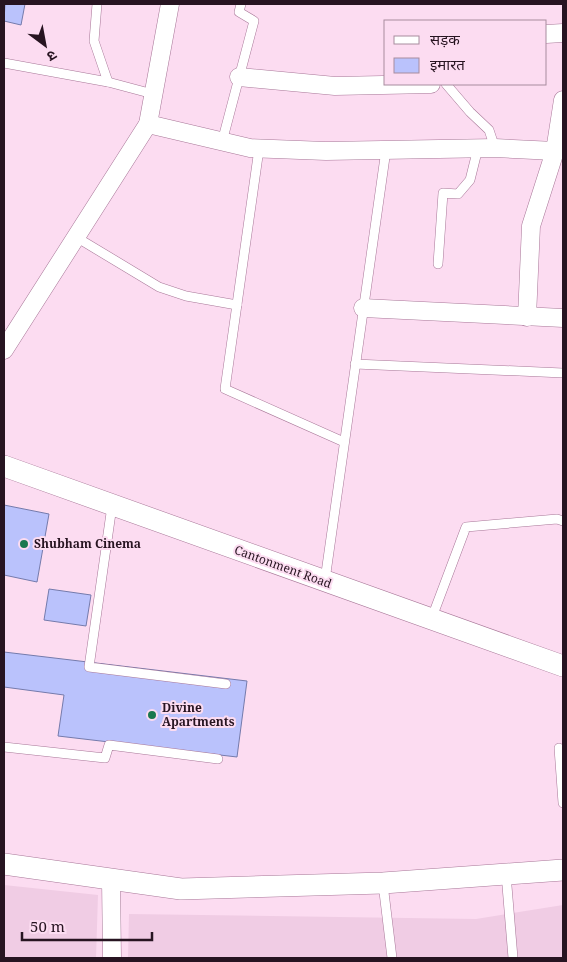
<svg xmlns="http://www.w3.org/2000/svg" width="567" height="962" font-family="'Noto Serif','Noto Sans Devanagari',serif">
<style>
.built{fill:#f0cce4}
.building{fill:#bac2fc;stroke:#757bac}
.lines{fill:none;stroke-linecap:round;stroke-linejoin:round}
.service-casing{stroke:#a87798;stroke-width:10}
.minor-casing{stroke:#a87798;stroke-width:19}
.tertiary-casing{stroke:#a87798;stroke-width:22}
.service{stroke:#fff;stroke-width:9}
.minor{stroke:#fff;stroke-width:18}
.tertiary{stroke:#fff;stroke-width:21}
.poi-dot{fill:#1a784e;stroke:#fcdcf1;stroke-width:2}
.labels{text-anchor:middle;stroke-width:4;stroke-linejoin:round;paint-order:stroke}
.poi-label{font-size:12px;font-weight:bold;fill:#271421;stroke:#fcdcf1;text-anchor:start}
.street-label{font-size:12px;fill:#271421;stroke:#fcdcf1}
</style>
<rect width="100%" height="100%" fill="#fcdcf1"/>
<g class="built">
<polygon points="4,885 98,895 96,958 4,958"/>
<polygon points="563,905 563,958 128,958 129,914 476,919"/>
</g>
<g class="building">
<polygon points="5,4 25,4 21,25 4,21"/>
<polygon points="4,505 49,514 37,582 4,575"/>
<polygon points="49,589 91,595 86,626 44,620"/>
<polygon points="4,652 247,681 237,757 58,736 64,695 4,687"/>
</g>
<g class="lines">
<defs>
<g id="service">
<polyline points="97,4 94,41 108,82"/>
<polyline points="4,63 108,82 153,94"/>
<polyline points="446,84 470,112 489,130 495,148"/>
<polyline points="222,142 254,21 239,12 241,4"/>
<polyline points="259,149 225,389 344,442"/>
<polyline points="76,237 159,287 186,296 237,305"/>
<polyline points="438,264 443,193 458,194 470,180 478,148"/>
<polyline points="355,364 563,373"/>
<polyline points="112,506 89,667 226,684"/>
<polyline points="325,580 386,150"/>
<polyline points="431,620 466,527 557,519 563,521"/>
<polyline points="4,747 105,758 109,745 218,759"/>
<polyline points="559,748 563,803"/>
<polyline points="506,874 513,958"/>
<polyline points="383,884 392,958"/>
</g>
<g id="minor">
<polyline points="546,34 563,33"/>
<polyline points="239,77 335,86 431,84"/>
<polyline points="148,124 250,148 326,151 495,148 555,151"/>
<polyline points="363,308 563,318"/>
<polyline points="527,317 531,226 555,151 563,100"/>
<polyline points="4,350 148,124 170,4"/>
<polyline points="111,880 112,958"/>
</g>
<g id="tertiary">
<polyline points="4,466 563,666"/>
<polyline points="4,864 181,889 383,883 563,870"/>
</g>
</defs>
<use href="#service" class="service-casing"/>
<use href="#minor" class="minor-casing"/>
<use href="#tertiary" class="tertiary-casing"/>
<use href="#service" class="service"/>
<use href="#minor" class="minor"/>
<use href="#tertiary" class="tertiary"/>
</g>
<g class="poi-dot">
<circle cx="24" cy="544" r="5"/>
<circle cx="152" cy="715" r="5"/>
</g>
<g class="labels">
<g class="poi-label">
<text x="34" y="548">Shubham Cinema</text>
<text x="162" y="712">Divine<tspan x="162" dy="14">Apartments</tspan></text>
</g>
<g class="street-label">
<text transform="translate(283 567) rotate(20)" y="4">Cantonment Road</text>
</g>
</g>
<rect width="567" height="962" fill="none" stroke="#271421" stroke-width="10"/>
<rect x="384" y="20" width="162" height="65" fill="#fcdcf1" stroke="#a78c9e"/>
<rect x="394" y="36" width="25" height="8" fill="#ffffff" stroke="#a78c9e"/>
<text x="430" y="45" font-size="15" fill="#271421">सड़क</text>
<rect x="394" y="58" width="25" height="15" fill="#bac2fc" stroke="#a78c9e"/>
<text x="430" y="70" font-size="15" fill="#271421">इमारत</text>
<g transform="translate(45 45) rotate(148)" stroke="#fcdcf1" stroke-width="4" paint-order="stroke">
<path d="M0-4L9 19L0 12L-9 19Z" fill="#271421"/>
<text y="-8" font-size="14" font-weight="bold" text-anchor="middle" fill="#271421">उ</text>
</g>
<path d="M22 932v8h130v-8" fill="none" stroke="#271421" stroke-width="2.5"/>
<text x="30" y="932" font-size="15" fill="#271421" stroke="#fcdcf1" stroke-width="4" paint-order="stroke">50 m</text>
</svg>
